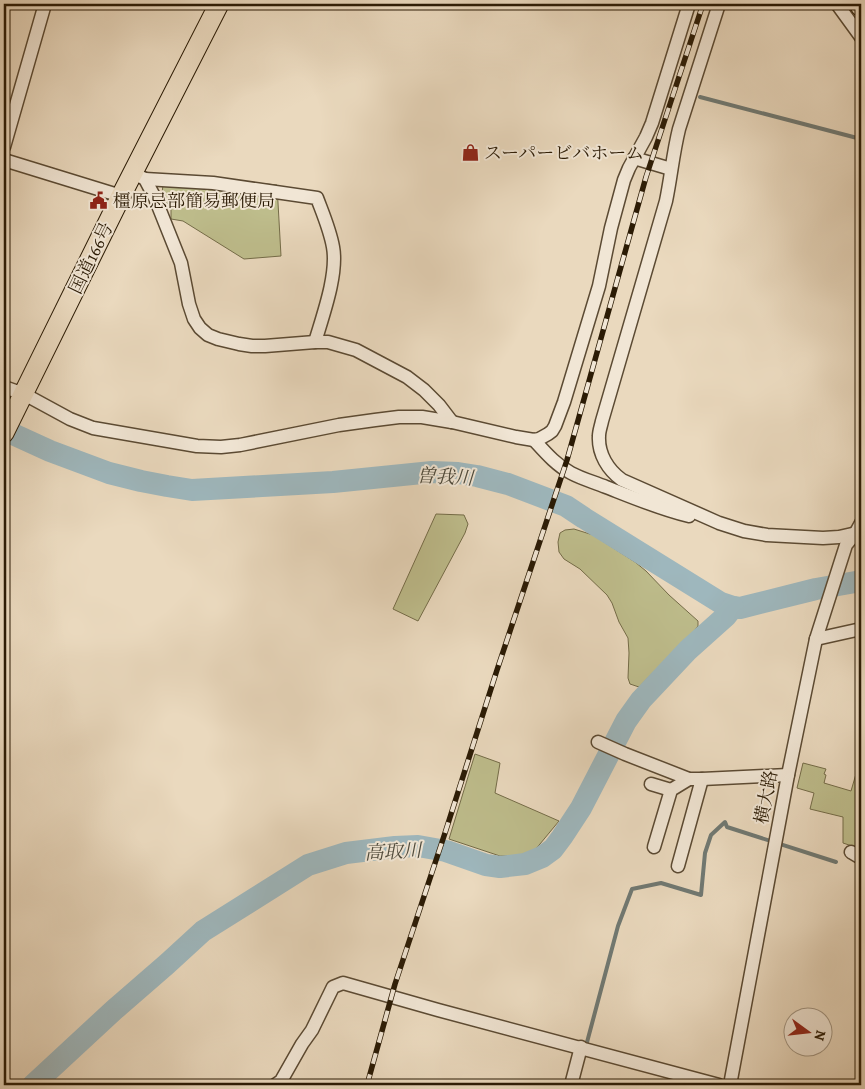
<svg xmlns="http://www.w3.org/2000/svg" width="865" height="1089" font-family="Alegreya,'Noto Serif JP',serif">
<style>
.green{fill:#bebd8c;stroke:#746c48}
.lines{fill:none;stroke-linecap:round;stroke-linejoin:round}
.stream{stroke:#707973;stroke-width:4}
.river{stroke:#9eb7bd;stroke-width:22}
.minor-casing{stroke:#5b4a33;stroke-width:15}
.highway-casing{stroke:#2b1b05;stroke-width:21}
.minor{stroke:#f1e6d5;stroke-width:12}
.highway{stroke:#ead9be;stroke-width:19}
.rail-casing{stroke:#2b1b05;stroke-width:5.5}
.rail{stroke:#f1e6d5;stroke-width:4;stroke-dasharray:11;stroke-linecap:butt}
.labels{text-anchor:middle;stroke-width:4;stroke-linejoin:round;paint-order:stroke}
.poi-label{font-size:18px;fill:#2b1b05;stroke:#f1e6d5;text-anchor:start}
.street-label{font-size:18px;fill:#2b1b05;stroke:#f1e6d5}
.water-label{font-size:19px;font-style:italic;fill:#4e4a3c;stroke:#f1e6d5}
</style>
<rect width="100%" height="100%" fill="#ead9be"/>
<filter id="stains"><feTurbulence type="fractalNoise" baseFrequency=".004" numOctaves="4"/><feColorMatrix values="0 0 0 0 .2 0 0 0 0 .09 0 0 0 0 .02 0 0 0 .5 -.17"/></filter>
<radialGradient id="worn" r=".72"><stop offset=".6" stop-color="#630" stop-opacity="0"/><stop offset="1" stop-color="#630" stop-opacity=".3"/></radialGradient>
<g class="green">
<polygon points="164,176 207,178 277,185 281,256 244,259 183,221 171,219 171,204 161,202"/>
<polygon points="436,514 464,515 468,524 465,533 418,621 393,609"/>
<polygon points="574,529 593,535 635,562 646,571 669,595 698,621 698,626 695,630 639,687 630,684 628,678 629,653 628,638 619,622 612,603 607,595 580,569 564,559 559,552 558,542 560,533 565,530"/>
<polygon points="475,754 500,763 495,793 559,821 535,850 518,856 500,856 449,839"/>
<polygon points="803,763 826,769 824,774 826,775 824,783 851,791 858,767 861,768 861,853 852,846 843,843 843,817 810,809 814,793 797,788"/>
</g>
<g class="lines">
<g class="stream">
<polyline points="700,97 861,139"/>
<polyline points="586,1046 618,926 632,889 661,883 701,895 705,853 711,835 725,822 727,827 836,862"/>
</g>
<g class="river">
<polyline points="4,430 50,451 109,473 141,481 167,486 192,490 333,482 432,472 458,473 477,476 508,484 566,506 584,518 721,603 733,607 740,608 816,589 861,581"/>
<polyline points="33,1085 114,1010 167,964 203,931 308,865 346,853 395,847 418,846 446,851 486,865 500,867 525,864 542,857 553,849 562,837 581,808 626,721 641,700 688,650 726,616 733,607"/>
</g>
<defs>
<g id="minor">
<path d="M719,4L679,129C673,153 671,177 666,201L602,421C601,426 599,431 599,436C598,454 608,470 622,480L719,523L744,531L767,535L823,538L839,537L861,532"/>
<polyline points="837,4 861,37"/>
<polyline points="4,147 45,4"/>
<polyline points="634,158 671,169"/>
<polyline points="4,160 121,196"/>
<polyline points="133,173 145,179 155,198 181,263 189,304 194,319 200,328 208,335 218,339 239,344 252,346 265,346 315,342 328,342 356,350 407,377 424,390 439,405 452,422"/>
<path d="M145,179L213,183L317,198C323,214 330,230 333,247C338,274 323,315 315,342"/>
<polyline points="4,387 24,394 70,419 93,428 197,446 221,447 240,445 339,425 375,420 399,417 422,417 452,422 516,437 534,440 539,439 548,434 552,431 555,426 564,402 599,286 611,228 624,180 629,168 646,137 652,123 689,4"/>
<path d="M534,440C545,452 556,465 571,473C582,479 594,482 606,487C634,498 660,509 689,516"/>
<polyline points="816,639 861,629"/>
<polyline points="598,742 625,754 689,779 702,779 788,775"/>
<polyline points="651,784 671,790"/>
<polyline points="654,847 671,790 689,779"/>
<polyline points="851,852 861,858"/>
<polyline points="678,866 702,779"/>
<polyline points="275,1085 281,1081 302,1044 312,1030 333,987 343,983 438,1010 719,1085"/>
<polyline points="571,1085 581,1047"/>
<polyline points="730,1085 788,775 816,639 846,545 855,534 861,523"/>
</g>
<g id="highway">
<polyline points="859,4 861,7"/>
<polyline points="4,433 121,196 219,4"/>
</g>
</defs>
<use href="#minor" class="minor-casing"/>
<use href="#highway" class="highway-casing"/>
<use href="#minor" class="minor"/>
<use href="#highway" class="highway"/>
<defs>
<polyline id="rail" points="367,1085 395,984 445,833 497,670 567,460 646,177 703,4"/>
</defs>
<use href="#rail" class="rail-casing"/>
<use href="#rail" class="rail"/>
</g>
<defs>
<symbol id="shop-bare" viewBox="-9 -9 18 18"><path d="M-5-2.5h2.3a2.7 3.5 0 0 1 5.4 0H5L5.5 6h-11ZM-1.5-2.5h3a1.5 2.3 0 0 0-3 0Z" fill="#8f2418" stroke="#f1e6d5" stroke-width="2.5" paint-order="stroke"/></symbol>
<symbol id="civic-bare" viewBox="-9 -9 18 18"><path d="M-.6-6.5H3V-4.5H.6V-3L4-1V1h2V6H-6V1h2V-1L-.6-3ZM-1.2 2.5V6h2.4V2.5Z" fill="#8f2418" stroke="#f1e6d5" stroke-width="2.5" paint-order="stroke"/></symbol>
</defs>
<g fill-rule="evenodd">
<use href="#shop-bare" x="458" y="140" width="25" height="25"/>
<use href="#civic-bare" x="86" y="188" width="25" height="25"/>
</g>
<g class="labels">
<g class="poi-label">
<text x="484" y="159">スーパービバホーム</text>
<text x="113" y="207">橿原忌部簡易郵便局</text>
</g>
<g class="street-label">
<text transform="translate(91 258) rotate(-64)" y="6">国道166号</text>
<text transform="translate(766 797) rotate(-79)" y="6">横大路</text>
</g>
<g class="water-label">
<text transform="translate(445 476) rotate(3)" y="7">曽我川</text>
<text transform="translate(393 851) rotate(-3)" y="7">高取川</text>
</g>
</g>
<rect width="865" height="1089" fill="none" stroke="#ead9be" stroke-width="20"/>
<rect x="5" y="5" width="855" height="1079" fill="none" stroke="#2b1b05" stroke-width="2.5"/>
<rect x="10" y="10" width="845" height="1069" fill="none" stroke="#2b1b05"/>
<g transform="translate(808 1032) rotate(105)"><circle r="24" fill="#f1e6d5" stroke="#a29582"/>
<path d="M0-4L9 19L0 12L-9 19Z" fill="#8f2418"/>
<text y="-8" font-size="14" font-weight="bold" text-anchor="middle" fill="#2b1b05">N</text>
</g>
<rect width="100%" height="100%" filter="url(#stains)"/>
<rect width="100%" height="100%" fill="url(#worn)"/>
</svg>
